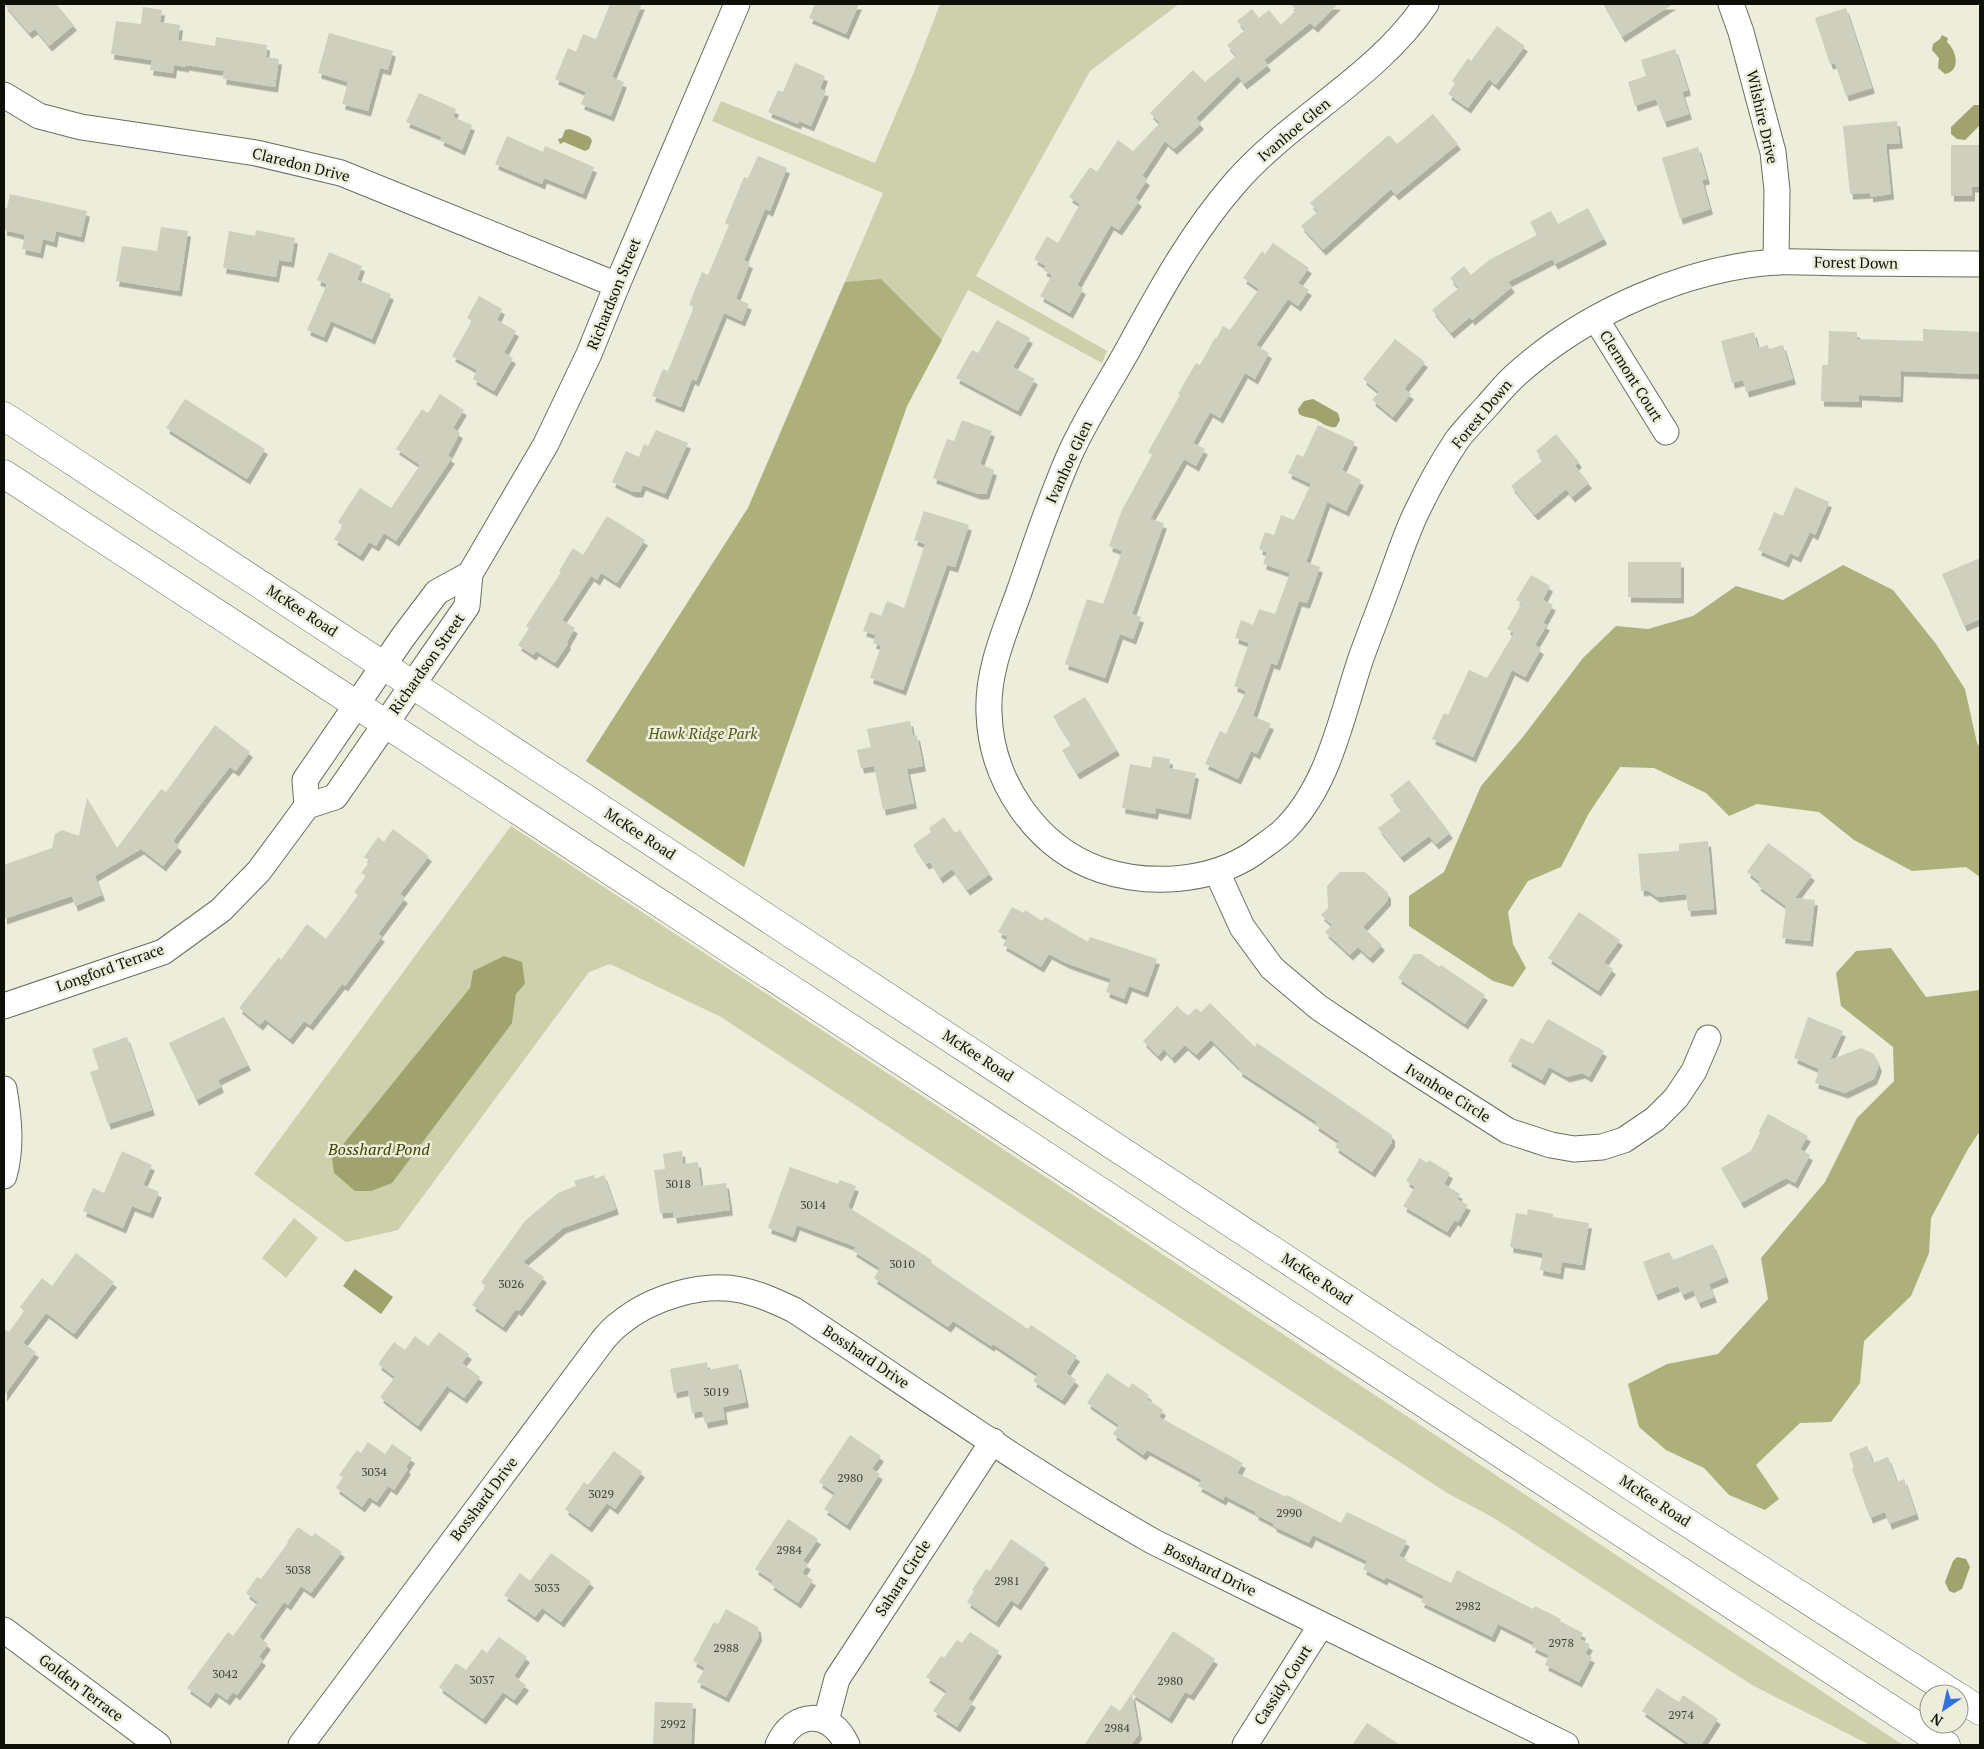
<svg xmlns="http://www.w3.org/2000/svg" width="1984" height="1749" font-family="'PT Serif',serif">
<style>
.green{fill:#cdd0ab;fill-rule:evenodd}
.forest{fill:#adb07b}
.water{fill:#a0a36e}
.building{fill:#cecfbd;filter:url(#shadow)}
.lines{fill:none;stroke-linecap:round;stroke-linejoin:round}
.minor-casing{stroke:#6c6d5d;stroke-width:27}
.major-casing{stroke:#6c6d5d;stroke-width:29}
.minor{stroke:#fff;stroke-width:25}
.major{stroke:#fff;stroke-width:28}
.labels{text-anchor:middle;stroke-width:5;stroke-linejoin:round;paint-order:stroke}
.number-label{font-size:12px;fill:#3f3f36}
.street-label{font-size:15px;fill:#0f0f09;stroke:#ecedda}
.park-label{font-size:15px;font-style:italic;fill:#56581b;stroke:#ecedda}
.water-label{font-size:16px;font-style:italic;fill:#424300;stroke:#ecedda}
</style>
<defs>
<filter id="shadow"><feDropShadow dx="3" dy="5.5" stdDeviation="0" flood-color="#0004"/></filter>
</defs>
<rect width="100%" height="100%" fill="#ecedda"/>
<g class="green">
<polygon points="940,4 1179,4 1090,71 976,276 1107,351 1102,363 968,290 907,406 744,867 586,761 748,508 883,193 712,121 721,101 875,163 914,72"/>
<path d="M511,826L1079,1199L1903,1745H1870L1752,1685L1494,1518L1447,1493L721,1017L610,964L589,972L398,1230L346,1242L254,1174ZM473,971L525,984L516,994L512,1023L470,988Z"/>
<polygon points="294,1218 318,1238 286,1278 262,1258"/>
</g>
<g class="forest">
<polygon points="881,279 942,340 907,406 744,867 586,761 748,508 845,282"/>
<polygon points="1843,565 1893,590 1936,644 1965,689 1977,743 1980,747 1980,877 1966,867 1912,871 1854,840 1819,812 1757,804 1729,816 1706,793 1654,768 1620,767 1589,813 1561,867 1528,881 1508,912 1513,944 1526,968 1513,987 1493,981 1409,926 1409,896 1444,872 1481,786 1522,738 1583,658 1616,626 1648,629 1693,616 1736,586 1783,600"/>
<polygon points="1891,948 1926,997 1980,990 1980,1131 1968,1149 1931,1218 1929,1253 1911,1296 1864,1341 1860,1383 1831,1422 1800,1423 1756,1465 1779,1499 1765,1510 1729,1495 1704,1468 1666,1450 1639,1427 1628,1384 1667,1364 1718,1354 1768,1299 1761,1258 1825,1182 1857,1118 1894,1081 1893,1047 1841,1006 1836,973 1856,951"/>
</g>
<g class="water">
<path d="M1942,35L1948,38L1947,42C1956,50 1962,71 1945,74L1938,68L1939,58L1932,50L1933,44L1940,39Z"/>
<polygon points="1974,105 1980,105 1980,130 1979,126 1965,140 1957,139 1951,134 1951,127"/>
<polygon points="570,129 590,137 592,141 589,149 585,151 564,142 560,144 558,139 562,138 565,130"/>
<path d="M1313,399L1338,413L1340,420L1336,427C1327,428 1323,423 1315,419C1309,417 1305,418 1299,414L1298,409L1304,401Z"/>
<polygon points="504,956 522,962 525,984 516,994 512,1023 392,1183 371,1191 355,1191 334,1173 332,1158 470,988 473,971"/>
<polygon points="355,1269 393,1297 381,1314 343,1286"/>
<polygon points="1957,1557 1966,1559 1970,1567 1962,1589 1954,1593 1949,1591 1945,1582 1953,1561"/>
</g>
<g class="building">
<polygon points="4,4 56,4 74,25 49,46 35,29 29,33"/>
<polygon points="610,4 642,4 612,77 624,82 611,116 581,104 586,92 555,79 568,48 576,52 583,34 596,39"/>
<polygon points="815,4 859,4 846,34 809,18"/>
<polygon points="1290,4 1338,4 1315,27 1310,23 1264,60 1268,65 1244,84 1238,76 1196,118 1201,124 1174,149 1165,141 1142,176 1147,180 1135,198 1139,201 1119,230 1111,225 1077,285 1083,289 1070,313 1040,296 1052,275 1043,270 1046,266 1034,259 1047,236 1058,243 1080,204 1069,197 1090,167 1097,172 1118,140 1133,151 1160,123 1150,113 1193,70 1205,82 1236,56 1227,45 1245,30 1237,21 1252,9 1259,18 1269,10 1281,25 1296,10"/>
<polygon points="1603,4 1673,4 1622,37"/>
<polygon points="143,7 162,10 160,22 180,25 178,40 215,46 216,37 267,45 266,57 279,59 275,87 223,79 224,71 186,65 186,67 174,65 173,73 150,70 152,60 111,54 116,21 141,24"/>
<polygon points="1846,8 1872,88 1846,96 1835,63 1830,64 1815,18"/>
<polygon points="1497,26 1525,46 1496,85 1489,79 1468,108 1448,94 1455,83 1452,81 1468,58 1471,61"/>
<polygon points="329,33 393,51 388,70 380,68 368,111 342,104 348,82 318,73"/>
<polygon points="1675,49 1688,90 1682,92 1689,114 1664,122 1656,99 1635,106 1628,82 1646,76 1641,60"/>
<polygon points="795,63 825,76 820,89 826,91 811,126 799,121 798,124 768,112 778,90 783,92"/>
<polygon points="419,93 456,109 453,117 472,125 462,150 440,140 442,137 406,122"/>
<polygon points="1433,114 1458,144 1396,195 1391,189 1323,250 1301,226 1318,212 1310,203 1389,135 1397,144"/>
<polygon points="1897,121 1900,143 1886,144 1891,194 1870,197 1870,193 1850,194 1843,126"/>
<polygon points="507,136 543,152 545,146 594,167 583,194 544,178 542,184 495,164"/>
<polygon points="1951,145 1980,145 1980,187 1972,187 1972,196 1951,196"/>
<polygon points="1698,147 1707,179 1702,180 1710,209 1680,219 1662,158"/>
<polygon points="758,156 787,168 770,211 765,209 744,260 750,263 736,299 749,304 742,321 724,313 696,381 692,379 681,407 652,396 663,369 668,371 694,307 689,305 702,272 708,275 729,225 725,223 744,177 748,178"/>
<polygon points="10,194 87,211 81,237 56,231 54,242 43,239 40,253 22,249 25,235 4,230 4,208 7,208"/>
<polygon points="1588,208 1604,239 1555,264 1552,259 1508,282 1512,287 1472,320 1470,317 1451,333 1432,310 1459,288 1450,278 1464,266 1471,275 1489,260 1537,235 1530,222 1551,211 1558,224"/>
<polygon points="161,227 188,231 179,291 116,281 122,246 157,251"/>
<polygon points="256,230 295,238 291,262 279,260 276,277 223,268 229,231 255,236"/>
<polygon points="1273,243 1309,268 1298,283 1309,290 1298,306 1288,299 1256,345 1269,353 1255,379 1245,373 1220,418 1210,412 1193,443 1205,449 1196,466 1184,459 1150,519 1164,523 1132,614 1141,617 1133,639 1120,634 1105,678 1065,664 1087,599 1103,604 1122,551 1109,546 1122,510 1152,455 1148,452 1180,395 1178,394 1196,363 1200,365 1215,338 1216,339 1223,326 1230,330 1259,289 1243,278 1262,251 1265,254"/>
<polygon points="329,252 362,266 357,280 391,294 372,339 331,321 324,337 307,330 327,284 317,280"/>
<polygon points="479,296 502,309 497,320 516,331 504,353 513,358 494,391 473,379 477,370 452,356 472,321 467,318"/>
<polygon points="997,320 1030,338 1013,367 1035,379 1018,411 956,378 972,350 978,353"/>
<polygon points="1923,329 1980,332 1980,374 1901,371 1900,397 1859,395 1859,402 1821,401 1822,365 1828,365 1829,331 1857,332 1857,339 1923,341"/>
<polygon points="1754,332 1758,348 1768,345 1769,349 1783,345 1793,379 1746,392 1743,380 1732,383 1721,341"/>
<polygon points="1395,339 1425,362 1404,389 1411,394 1393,417 1372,400 1379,392 1363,379"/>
<polygon points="440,394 464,410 453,428 460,433 448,456 452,458 396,541 384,533 376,546 369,542 360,556 334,539 343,526 338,522 360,488 391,508 420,465 396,449 422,409 428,413"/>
<polygon points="185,399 265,449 247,479 166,428"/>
<polygon points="962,420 992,431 980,464 994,470 986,494 978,494 933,478 947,439 954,441"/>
<polygon points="1318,425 1355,442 1342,470 1361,480 1346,511 1327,502 1306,562 1320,567 1307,603 1299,601 1277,665 1271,663 1253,716 1271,724 1257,754 1251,751 1238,779 1205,764 1220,731 1226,734 1246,691 1234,686 1249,643 1235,638 1241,620 1253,625 1259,609 1275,614 1290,573 1263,564 1267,552 1259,549 1265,532 1274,535 1281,515 1294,520 1311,484 1288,473 1297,454 1303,457"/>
<polygon points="656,430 688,443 665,494 643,485 640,492 633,492 612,482 626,451 639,457 644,444 648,446"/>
<polygon points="1556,434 1579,462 1575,466 1589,483 1572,497 1566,489 1535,515 1511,486 1543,460 1536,451"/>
<polygon points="1795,487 1829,502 1815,535 1810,532 1798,557 1790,553 1786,562 1758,550 1774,512 1783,516"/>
<polygon points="924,511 969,525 955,567 947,565 903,690 870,678 881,646 873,643 876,635 863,631 870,612 881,616 887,601 904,608 925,544 914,540"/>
<polygon points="607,516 645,540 617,583 601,573 597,580 591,576 562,620 575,628 567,642 568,644 555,663 536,651 533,655 518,645 529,628 526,626 561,572 559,571 573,548 583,555"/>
<polygon points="1980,558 1980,619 1964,626 1942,574"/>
<polygon points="1628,562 1681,562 1681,598 1628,597"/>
<polygon points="1531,575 1550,586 1543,600 1553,605 1543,623 1547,625 1535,645 1541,649 1525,677 1512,670 1473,757 1432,739 1444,713 1448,715 1469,670 1487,678 1514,633 1507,629 1522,603 1516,600"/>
<polygon points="1085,697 1117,750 1077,774 1062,750 1071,745 1053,716"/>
<polygon points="910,721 913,736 917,735 923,766 907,769 914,803 883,810 874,766 861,768 857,750 871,747 867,729"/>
<polygon points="215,725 250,752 236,771 230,767 207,796 173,841 179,846 163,866 141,849 95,876 102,895 75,906 72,896 4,919 4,865 52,848 55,834 62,830 79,836 87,798 117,848 161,789 166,792"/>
<polygon points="1153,756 1170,759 1169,768 1196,773 1188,814 1156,808 1155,814 1122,808 1130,764 1151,768"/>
<polygon points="1409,780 1450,833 1436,844 1429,836 1401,857 1378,828 1402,810 1390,795"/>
<polygon points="944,817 955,833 960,830 990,874 967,890 952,869 940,878 930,862 926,864 913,845 931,832 929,828"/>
<polygon points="393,829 429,856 400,894 405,898 378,934 382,936 345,986 342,984 310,1025 304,1021 290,1039 265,1019 260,1025 239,1008 279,957 281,960 307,924 326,939 358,895 354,892 366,876 361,873 370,861 364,857 378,837 384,842"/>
<polygon points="1708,841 1714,909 1688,911 1686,894 1657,897 1647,890 1641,891 1638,854 1679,851 1679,844"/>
<polygon points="1768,843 1812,875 1795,898 1815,900 1810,941 1782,938 1786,906 1757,885 1760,882 1747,872"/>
<polygon points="1340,872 1365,872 1388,893 1388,900 1363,927 1382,945 1370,958 1358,947 1350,955 1325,932 1332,925 1321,915 1328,908 1327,886"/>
<polygon points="1012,907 1024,913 1025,910 1042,921 1045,917 1088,942 1090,937 1157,959 1145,992 1129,986 1124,999 1106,992 1111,979 1066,963 1049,954 1041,967 1003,945 1008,937 998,932"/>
<polygon points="1579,912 1620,940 1604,962 1613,969 1598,991 1548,958"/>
<polygon points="1414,954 1421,954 1439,967 1441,965 1485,995 1465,1024 1398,978"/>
<polygon points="1210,1003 1255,1047 1257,1043 1392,1135 1392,1142 1372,1172 1335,1147 1339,1141 1315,1125 1317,1122 1239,1071 1240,1069 1211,1040 1196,1055 1185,1045 1172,1058 1164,1049 1158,1056 1143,1041 1177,1006 1188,1016 1196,1008 1201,1012"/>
<polygon points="224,1017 248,1065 218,1080 221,1087 196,1100 169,1043"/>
<polygon points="1808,1017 1843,1031 1830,1060 1861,1048 1874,1054 1879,1066 1874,1079 1845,1093 1815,1083 1819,1069 1794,1058"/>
<polygon points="1548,1019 1604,1051 1589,1077 1582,1073 1567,1077 1549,1067 1542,1080 1508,1061 1521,1038 1533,1044"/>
<polygon points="127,1037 152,1110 108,1124 90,1072 99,1069 92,1049"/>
<polygon points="1768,1114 1808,1136 1800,1149 1810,1155 1795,1183 1786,1178 1741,1203 1721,1168 1751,1151 1760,1133 1759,1131"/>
<polygon points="122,1151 152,1165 143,1185 159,1192 150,1213 132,1206 123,1228 83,1211 93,1188 104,1193"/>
<polygon points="682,1151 683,1164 698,1162 701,1186 726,1183 730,1210 674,1218 673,1212 660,1213 654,1170 665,1169 663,1154"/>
<polygon points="1420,1158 1427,1163 1429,1160 1450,1173 1444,1184 1460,1194 1457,1199 1468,1205 1458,1222 1455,1220 1447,1232 1403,1206 1415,1187 1406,1181"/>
<polygon points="790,1167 838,1184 840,1180 856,1186 848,1207 932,1260 931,1263 1028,1329 1031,1325 1077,1356 1066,1373 1076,1380 1062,1400 1033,1381 1038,1374 993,1344 991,1346 953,1321 948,1327 874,1278 880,1268 853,1251 856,1247 797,1225 793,1237 768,1228"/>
<polygon points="594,1175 595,1179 604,1175 616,1209 563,1228 523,1262 544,1277 519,1311 516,1309 503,1327 472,1305 486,1286 481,1282 525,1221 558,1193 576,1186 574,1181"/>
<polygon points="1528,1209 1553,1214 1553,1217 1589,1223 1582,1265 1562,1262 1560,1274 1540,1270 1543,1253 1510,1247 1516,1213 1527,1215"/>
<polygon points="1713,1244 1726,1277 1709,1284 1714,1297 1698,1303 1693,1290 1682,1295 1678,1286 1655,1295 1643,1262 1669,1252 1673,1260"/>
<polygon points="76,1253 114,1282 74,1334 46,1313 23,1343 36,1352 4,1396 4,1329 9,1332 24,1311 20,1307 42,1278 52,1286"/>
<polygon points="439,1332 469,1354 462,1363 480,1377 464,1398 447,1386 418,1426 380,1397 395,1377 378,1364 394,1342 405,1350 415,1336 428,1346"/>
<polygon points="707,1362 708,1370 738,1364 746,1402 723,1407 725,1419 705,1423 702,1411 692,1413 688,1390 674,1393 670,1369"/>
<polygon points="1107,1373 1129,1388 1132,1383 1149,1395 1147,1399 1163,1410 1159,1417 1243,1463 1237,1473 1286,1497 1287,1495 1341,1523 1347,1512 1407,1541 1399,1556 1407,1559 1406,1561 1451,1583 1457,1570 1533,1609 1535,1606 1561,1619 1560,1621 1583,1633 1580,1639 1590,1645 1585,1654 1592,1657 1579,1682 1545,1665 1549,1655 1532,1647 1534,1642 1498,1624 1492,1637 1421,1602 1424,1596 1386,1577 1384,1580 1363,1569 1367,1561 1313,1535 1309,1543 1273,1526 1274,1524 1255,1514 1256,1512 1225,1496 1223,1500 1198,1486 1202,1480 1147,1450 1143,1455 1113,1434 1119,1425 1087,1403"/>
<polygon points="850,1435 881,1456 872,1469 880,1474 847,1525 824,1509 835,1493 819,1482"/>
<polygon points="368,1442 385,1454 392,1444 412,1458 406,1467 408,1469 394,1490 388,1486 377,1502 369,1497 362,1507 336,1488 343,1477 339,1475 357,1450 361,1453"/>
<polygon points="1867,1446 1873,1463 1888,1457 1897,1482 1904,1479 1916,1514 1889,1524 1885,1512 1870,1518 1852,1469 1854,1468 1849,1453"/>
<polygon points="614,1451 642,1472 615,1509 607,1503 589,1527 565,1509 584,1482 588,1485"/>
<polygon points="788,1519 818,1539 803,1561 808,1564 802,1573 813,1580 798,1603 770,1584 773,1581 755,1569"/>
<polygon points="298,1527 312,1537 315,1533 342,1552 311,1593 301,1586 288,1605 284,1602 259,1637 268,1644 259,1657 263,1660 237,1695 233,1692 227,1700 216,1692 208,1703 187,1688 228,1632 233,1636 258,1602 246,1593 257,1577 261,1579 288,1543 287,1542"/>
<polygon points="1011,1539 1046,1563 1018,1605 1011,1600 996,1622 967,1602 974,1591 972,1590 986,1569 990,1571"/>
<polygon points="551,1553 591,1582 561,1622 542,1608 535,1617 504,1595 520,1573 530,1581"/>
<polygon points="726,1609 758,1627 759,1636 726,1697 697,1682 705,1668 693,1661 714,1622 718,1624"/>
<polygon points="1173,1631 1215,1659 1191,1695 1185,1692 1169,1718 1132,1694 1139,1734 1131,1745 1084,1745 1111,1705 1120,1711"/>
<polygon points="970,1632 999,1651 968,1699 973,1702 957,1727 933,1711 947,1691 926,1677 941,1656 944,1658 957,1640 962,1643"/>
<polygon points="499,1637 527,1657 514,1676 526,1685 514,1700 503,1692 483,1719 439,1687 456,1663 466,1670 482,1649 487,1653"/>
<polygon points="1657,1688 1679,1702 1683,1695 1718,1719 1701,1745 1691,1745 1642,1711"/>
<polygon points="655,1702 693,1703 691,1745 653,1745"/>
<polygon points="1367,1723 1400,1745 1352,1745"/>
</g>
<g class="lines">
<defs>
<g id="minor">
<path d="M1426,4C1377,77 1293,117 1236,182C1193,231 1162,287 1131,344C1111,381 1087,416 1070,454C1050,499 1035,546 1019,592C1005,631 987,671 989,713C991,781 1036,848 1101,870C1150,886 1211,882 1254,853C1263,846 1273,840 1282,832C1329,788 1341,717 1361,658C1370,633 1380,608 1389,583C1398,559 1406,533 1418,509C1429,486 1443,461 1457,440C1466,428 1477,417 1487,406C1497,395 1507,382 1518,373C1585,313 1686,268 1775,262C1798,261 1821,263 1844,263C1889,263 1935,264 1980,264"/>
<polyline points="1731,4 1741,32 1773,152 1777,190 1776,262"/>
<polyline points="4,95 39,116 81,127 256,153 341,173 617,285"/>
<polyline points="1596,319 1666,432"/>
<polyline points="307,806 305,780 403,637 437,592 470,574"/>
<polyline points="1217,872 1242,927 1272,968 1318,1007 1400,1062 1508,1131 1551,1145 1574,1149 1602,1147 1624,1140 1655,1119 1676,1098 1694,1071 1708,1038"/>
<polyline points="4,1006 163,952 221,910 259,871 307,806 335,797 467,606 470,574 546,444 589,354 617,285 737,4"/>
<path d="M4,1089C9,1118 12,1147 4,1176"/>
<polyline points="4,1630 158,1745"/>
<polyline points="826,1721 837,1679 993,1441"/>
<path d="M301,1745L603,1340C608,1334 613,1328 619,1324C650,1298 701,1282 741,1290C760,1294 777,1302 794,1310C913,1388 1030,1472 1154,1542L1566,1745"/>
<path d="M778,1745C793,1710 831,1709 847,1745"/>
<polyline points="1245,1745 1321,1625"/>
</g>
<g id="major">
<polyline points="4,416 1666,1509 1954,1694"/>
<polyline points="4,474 1946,1745"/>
<polyline points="1959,1697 1980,1711"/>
</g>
</defs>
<use href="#minor" class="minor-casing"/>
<use href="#major" class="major-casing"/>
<use href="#minor" class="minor"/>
<use href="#major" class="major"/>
</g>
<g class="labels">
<g class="number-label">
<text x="678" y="1188">3018</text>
<text x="813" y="1209">3014</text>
<text x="902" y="1268">3010</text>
<text x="511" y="1288">3026</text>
<text x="716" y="1396">3019</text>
<text x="374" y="1476">3034</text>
<text x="850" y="1482">2980</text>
<text x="601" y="1498">3029</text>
<text x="1289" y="1517">2990</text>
<text x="789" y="1554">2984</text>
<text x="298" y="1574">3038</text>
<text x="1007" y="1585">2981</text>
<text x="547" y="1592">3033</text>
<text x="1468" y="1610">2982</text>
<text x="1561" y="1647">2978</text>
<text x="726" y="1652">2988</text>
<text x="225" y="1678">3042</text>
<text x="482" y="1684">3037</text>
<text x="1170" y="1685">2980</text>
<text x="1681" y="1719">2974</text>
<text x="673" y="1728">2992</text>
<text x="1117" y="1732">2984</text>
</g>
<g class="street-label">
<text transform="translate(1762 117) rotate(77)" y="5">Wilshire Drive</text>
<text transform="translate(1294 130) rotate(-40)" y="5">Ivanhoe Glen</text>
<text transform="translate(301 165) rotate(14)" y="5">Claredon Drive</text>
<text transform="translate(1856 263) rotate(1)" y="5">Forest Down</text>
<text transform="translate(614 294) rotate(-68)" y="5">Richardson Street</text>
<text transform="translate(1631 376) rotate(58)" y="5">Clermont Court</text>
<text transform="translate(1482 414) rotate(-50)" y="5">Forest Down</text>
<text transform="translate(1069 462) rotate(-65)" y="5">Ivanhoe Glen</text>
<text transform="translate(302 611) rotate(33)" y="5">McKee Road</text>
<text transform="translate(427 664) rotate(-55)" y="5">Richardson Street</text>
<text transform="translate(640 834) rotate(33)" y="5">McKee Road</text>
<text transform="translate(110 968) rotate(-20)" y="5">Longford Terrace</text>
<text transform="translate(978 1056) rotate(33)" y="5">McKee Road</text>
<text transform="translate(1448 1093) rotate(32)" y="5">Ivanhoe Circle</text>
<text transform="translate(1317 1279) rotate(33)" y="5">McKee Road</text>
<text transform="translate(866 1357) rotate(34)" y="5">Bosshard Drive</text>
<text transform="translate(484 1499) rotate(-53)" y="5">Bosshard Drive</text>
<text transform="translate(1655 1501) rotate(33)" y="5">McKee Road</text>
<text transform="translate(1210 1570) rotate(26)" y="5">Bosshard Drive</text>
<text transform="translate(903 1578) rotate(-57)" y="5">Sahara Circle</text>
<text transform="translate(1283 1685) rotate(-57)" y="5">Cassidy Court</text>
<text transform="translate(81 1688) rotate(37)" y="5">Golden Terrace</text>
</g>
<g class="park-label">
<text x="703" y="739">Hawk Ridge Park</text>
</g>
<g class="water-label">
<text x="379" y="1155">Bosshard Pond</text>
</g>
</g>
<rect width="1984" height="1749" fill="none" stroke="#0f0f09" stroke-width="10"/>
<g transform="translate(1944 1709) rotate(214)"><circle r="24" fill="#ecedda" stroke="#949486"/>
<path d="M0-4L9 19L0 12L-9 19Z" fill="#3170de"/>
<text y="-8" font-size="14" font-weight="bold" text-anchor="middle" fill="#0f0f09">N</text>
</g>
</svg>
